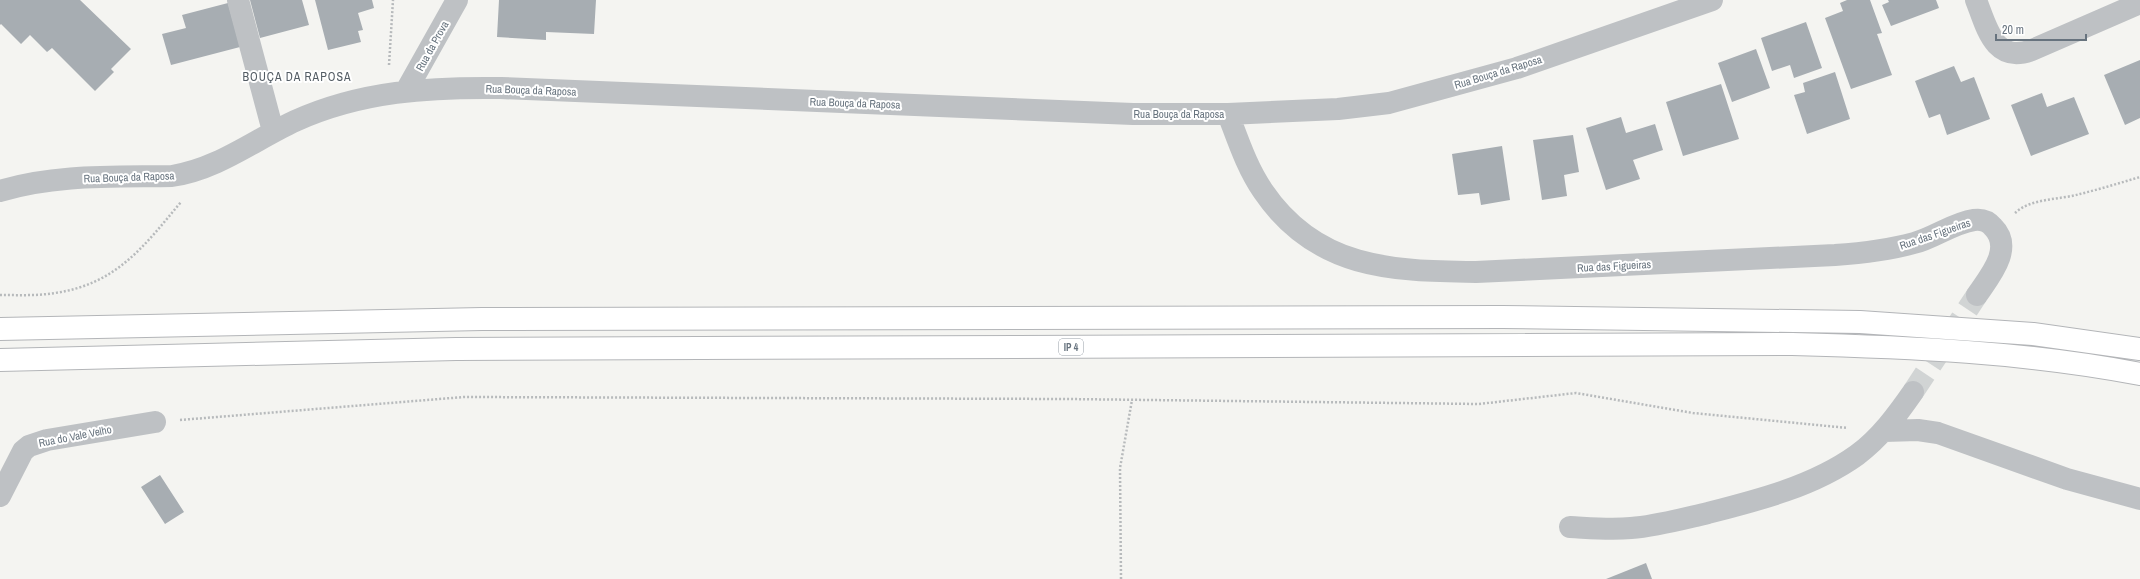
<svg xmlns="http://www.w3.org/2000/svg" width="2140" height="579" viewBox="0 0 2140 579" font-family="'Archivo Narrow',sans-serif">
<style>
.building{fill:#a7adb2}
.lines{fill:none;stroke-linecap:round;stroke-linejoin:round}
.minor-tunnel{stroke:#d1d4d4;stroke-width:22;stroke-dasharray:22 11;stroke-linecap:butt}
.highway-casing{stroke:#b3b5b8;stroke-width:24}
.path{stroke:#b7babc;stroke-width:2.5;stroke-dasharray:2 2;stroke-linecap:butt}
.minor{stroke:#bec1c4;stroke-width:22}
.highway{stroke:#fff;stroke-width:22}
.labels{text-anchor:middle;stroke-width:4;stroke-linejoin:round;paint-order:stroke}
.shield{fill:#fff;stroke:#959da5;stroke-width:1}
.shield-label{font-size:10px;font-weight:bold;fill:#67737e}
.street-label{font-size:11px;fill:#67737e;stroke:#fff}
.neighbourhood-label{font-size:12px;letter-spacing:1px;fill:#535c64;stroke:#fff}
</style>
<rect width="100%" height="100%" fill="#f4f4f1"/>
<path class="building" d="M0 0H80L131 49 111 69 114 72 95 91 52 48 47 52 30 35 21 44 1 24 0 25Z
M250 0H302L309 25 260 38Z
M315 0H372L374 8 358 13 363 30 358 31 361 42 328 50Z
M499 0H596L594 34 546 32V40L497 37Z
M1847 0H1870L1882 33 1877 34 1892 75 1851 89 1825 18 1843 11 1840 3Z
M1888 0H1936L1939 8 1891 26 1882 5 1889 2Z
M228 3 240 47 171 65 162 34 186 28 182 15Z
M1806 22 1822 68 1794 78 1790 65 1772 71 1761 38Z
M1756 49 1770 88 1732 102 1718 63Z
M2140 60V118L2125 125 2104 75Z
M1954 66 1961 82 1974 77 1990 119 1947 135 1940 114 1929 118 1915 81Z
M1835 72 1850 119 1807 134 1794 95 1805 92 1803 83Z
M1721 84 1739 139 1683 156 1666 102Z
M2042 93 2047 107 2074 97 2089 134 2031 156 2011 105Z
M1621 117 1626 133 1655 124 1663 150 1633 160 1640 179 1606 190 1586 128Z
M1573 135 1579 172 1564 175 1567 196 1542 200 1533 140Z
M1502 146 1510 200 1481 205 1479 193 1458 195 1452 154Z
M160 475 184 512 165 524 141 487Z
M1646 563 1652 579H1606Z"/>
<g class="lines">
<path class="minor-tunnel" d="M1913 392 1977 295"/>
<defs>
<path id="highway" d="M0 329 482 319 1502 317 1860 322 2033 334 2140 349
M0 360 456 349 1792 344C1909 347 2026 352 2140 374"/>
</defs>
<use href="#highway" class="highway-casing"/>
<path class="path" d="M389 65 393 0
M2015 213C2031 198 2059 200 2080 194 2100 189 2120 183 2140 177
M0 295C18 295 37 296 55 293 117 284 144 246 181 202
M180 420 464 397 1068 399 1479 404 1576 393 1693 413 1848 428
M1121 579 1120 468 1132 400"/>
<path class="minor" d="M238 0 273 131
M1976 0C1987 28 1994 64 2032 50L2140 3
M406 91 457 0
M1228 114C1238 140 1247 168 1263 191 1316 269 1391 271 1476 272L1835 255C1862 253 1888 250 1914 243 1934 238 1953 223 1974 220 1981 219 1988 221 1993 227 2014 248 1990 276 1977 295
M0 191C55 174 115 177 172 176 218 169 254 140 295 121 361 91 430 87 501 88L1133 114H1228L1338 109 1389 103 1517 68 1712 0
M1884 431 1918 430 1938 433 2067 479 2140 499
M0 496 23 451 29 446 47 440 155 422
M1570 527C1590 528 1610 530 1631 528 1657 526 1682 519 1708 513 1759 500 1814 486 1857 455 1880 438 1897 415 1913 392"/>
<use href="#highway" class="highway"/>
</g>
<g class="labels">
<rect class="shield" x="1059" y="339" width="24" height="16" rx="3"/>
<g class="shield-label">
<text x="1071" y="351">IP 4</text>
</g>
<g class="street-label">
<text transform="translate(432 46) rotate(-61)" y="4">Rua da Prova</text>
<text transform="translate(1498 72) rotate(-17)" y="4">Rua Bouça da Raposa</text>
<text transform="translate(531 90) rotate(2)" y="4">Rua Bouça da Raposa</text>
<text transform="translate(855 103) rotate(2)" y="4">Rua Bouça da Raposa</text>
<text x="1179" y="118">Rua Bouça da Raposa</text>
<text transform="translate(129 177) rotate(-2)" y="4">Rua Bouça da Raposa</text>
<text transform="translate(1935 234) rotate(-19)" y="4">Rua das Figueiras</text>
<text transform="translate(1614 266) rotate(-3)" y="4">Rua das Figueiras</text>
<text transform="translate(75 436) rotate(-11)" y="4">Rua do Vale Velho</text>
</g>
<g class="neighbourhood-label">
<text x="297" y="81">BOUÇA DA RAPOSA</text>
</g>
</g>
<path d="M1996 34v6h90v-6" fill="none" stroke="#67737e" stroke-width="2"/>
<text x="2002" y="34" font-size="12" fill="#67737e" stroke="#ffffff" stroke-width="3" paint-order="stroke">20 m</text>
</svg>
